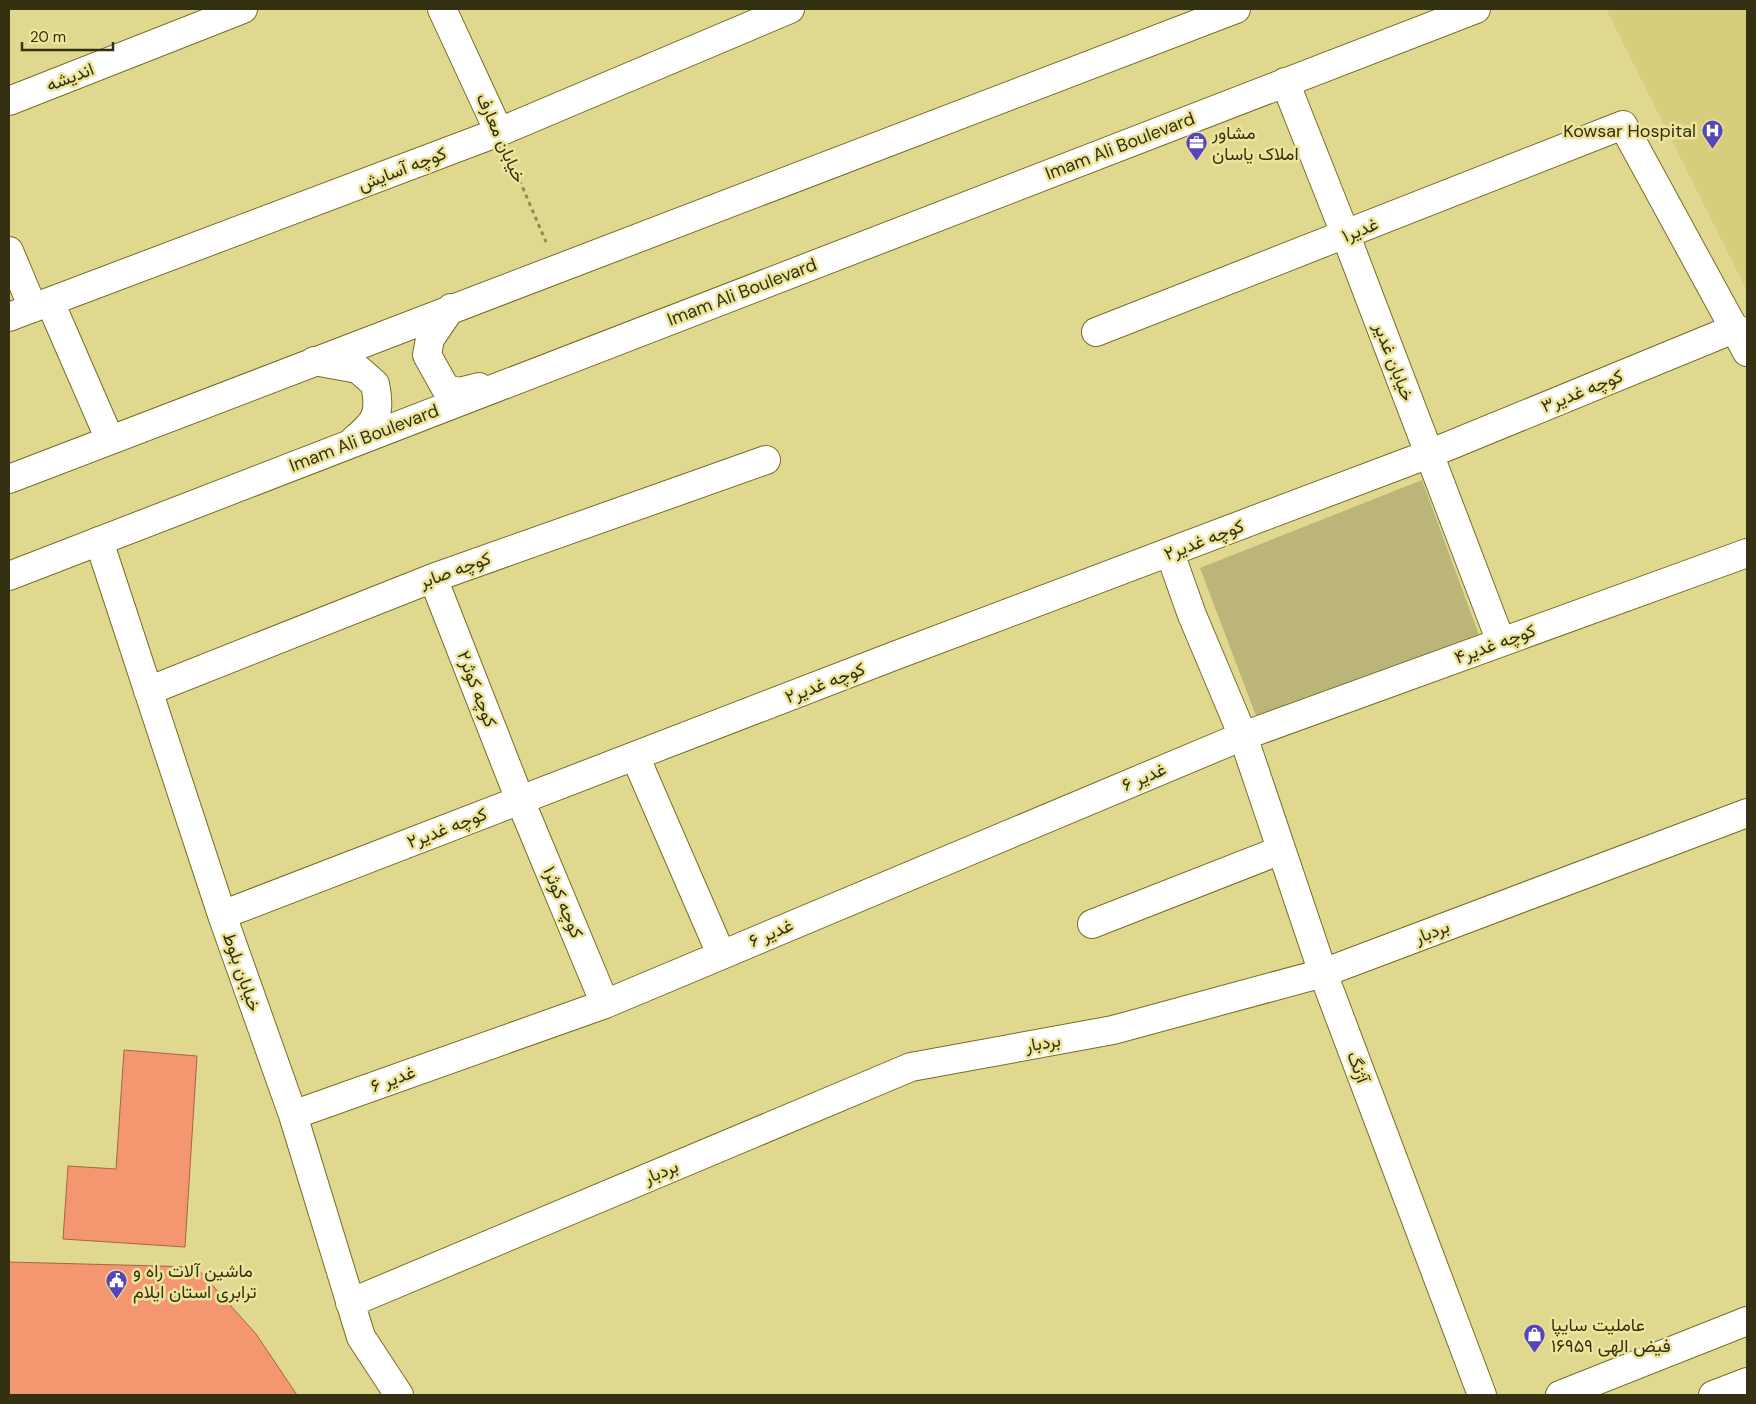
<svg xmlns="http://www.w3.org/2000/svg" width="1756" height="1404" viewBox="0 0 1756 1404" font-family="'DM Sans',Vazirmatn,sans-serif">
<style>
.built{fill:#d7ce7d}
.green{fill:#bbb579}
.building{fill:#f4966f;stroke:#a56448}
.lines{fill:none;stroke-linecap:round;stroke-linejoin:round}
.minor-casing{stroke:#776e24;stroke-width:30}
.major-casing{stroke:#776e24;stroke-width:30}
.path{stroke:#908a55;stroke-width:3;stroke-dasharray:4 4;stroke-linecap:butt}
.minor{stroke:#fff;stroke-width:28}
.major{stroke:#fff;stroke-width:28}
.labels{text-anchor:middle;stroke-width:5;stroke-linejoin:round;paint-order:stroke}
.street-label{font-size:18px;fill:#343012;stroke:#ede59b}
.poi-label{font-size:18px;fill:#343012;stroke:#ede59b;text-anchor:start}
</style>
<rect width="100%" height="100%" fill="#e0d88e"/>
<path class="built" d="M1606 9H1747V291Z"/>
<path class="green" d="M1422 480 1479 635 1258 721 1200 568Z"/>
<path class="building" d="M124 1050 197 1056 185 1247 63 1239 68 1166 116 1169Z
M9 1262 196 1267 256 1334 297 1395H9Z"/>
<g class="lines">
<defs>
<path id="minor" d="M442 9 499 132
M1285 82 1346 236 1501 642
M9 101 243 9
M9 251 33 308
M50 302 110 440
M9 317 499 132 790 9
M1096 332 1623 125 1747 352
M99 541 222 915 293 1115 361 1337 399 1395
M1170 553 1192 615 1243 736 1323 973 1482 1395
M433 578 520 800 605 1004
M148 691 433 578 766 460
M635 756 721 954
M222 915 894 656 1429 454 1736 328
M1092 924 1281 850
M293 1115 605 1004 1243 736 1747 553
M350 1303 911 1067 1113 1030 1323 973 1747 813
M1560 1395 1747 1321"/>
<path id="major" d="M451 308 430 339 427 355 446 389 459 392 479 387
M314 361 358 369 375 384C381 413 377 421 354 440
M9 479 1236 9
M9 576 1476 9
M1713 1395 1747 1382"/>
</defs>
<use href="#minor" class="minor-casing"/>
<use href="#major" class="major-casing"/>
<path class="path" d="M510 158 546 242"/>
<use href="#minor" class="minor"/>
<use href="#major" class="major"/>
</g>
<defs>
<symbol id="hospital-pin" viewBox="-11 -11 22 30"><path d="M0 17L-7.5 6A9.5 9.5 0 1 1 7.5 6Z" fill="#5445bc" stroke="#ede59b"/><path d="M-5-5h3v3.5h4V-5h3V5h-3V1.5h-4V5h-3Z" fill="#fff"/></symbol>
<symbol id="office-pin" viewBox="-11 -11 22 30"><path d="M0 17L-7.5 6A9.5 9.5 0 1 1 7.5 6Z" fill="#5445bc" stroke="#ede59b"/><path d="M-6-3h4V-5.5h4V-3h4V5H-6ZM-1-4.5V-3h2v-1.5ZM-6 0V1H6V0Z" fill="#fff"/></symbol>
<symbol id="civic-pin" viewBox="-11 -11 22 30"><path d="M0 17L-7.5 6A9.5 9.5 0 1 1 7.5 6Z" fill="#5445bc" stroke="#ede59b"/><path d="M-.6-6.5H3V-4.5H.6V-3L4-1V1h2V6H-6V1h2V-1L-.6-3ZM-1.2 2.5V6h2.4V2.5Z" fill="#fff"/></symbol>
<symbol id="shop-pin" viewBox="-11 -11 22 30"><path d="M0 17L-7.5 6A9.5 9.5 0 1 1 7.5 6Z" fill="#5445bc" stroke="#ede59b"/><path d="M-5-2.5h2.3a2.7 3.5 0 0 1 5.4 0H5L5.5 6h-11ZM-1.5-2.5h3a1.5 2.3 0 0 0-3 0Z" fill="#fff"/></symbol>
</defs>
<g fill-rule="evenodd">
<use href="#hospital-pin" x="1700" y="118" width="25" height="34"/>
<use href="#office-pin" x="1184" y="130" width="25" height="34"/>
<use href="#civic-pin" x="104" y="1268" width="25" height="34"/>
<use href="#shop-pin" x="1522" y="1322" width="25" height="34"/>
</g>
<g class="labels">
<g class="street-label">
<text transform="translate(70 77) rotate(-21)" y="6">اندیشه</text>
<text transform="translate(501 138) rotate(66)" y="6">خیابان معارف</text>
<text transform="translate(1120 146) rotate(-21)" y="6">Imam Ali Boulevard</text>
<text transform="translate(402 169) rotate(-21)" y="6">کوچه آسایش</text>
<text transform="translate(1360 230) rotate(-22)" y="6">غدیر۱</text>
<text transform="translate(742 292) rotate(-21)" y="6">Imam Ali Boulevard</text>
<text transform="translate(1394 362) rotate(69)" y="6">خیابان غدیر</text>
<text transform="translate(1582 391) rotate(-22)" y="6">کوچه غدیر۳</text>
<text transform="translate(364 438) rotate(-21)" y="6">Imam Ali Boulevard</text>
<text transform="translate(1204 540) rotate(-21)" y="6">کوچه غدیر۲</text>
<text transform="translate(455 570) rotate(-20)" y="6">کوچه صابر</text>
<text transform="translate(1495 644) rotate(-20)" y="6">کوچه غدیر۴</text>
<text transform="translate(825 683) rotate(-21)" y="6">کوچه غدیر۲</text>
<text transform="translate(477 689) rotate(69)" y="6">کوچه کوثر۲</text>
<text transform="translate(1144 777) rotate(-23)" y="6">غدیر ۶</text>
<text transform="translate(447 828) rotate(-21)" y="6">کوچه غدیر۲</text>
<text transform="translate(563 902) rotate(67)" y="6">کوچه کوثر۱</text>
<text transform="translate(1432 932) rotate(-21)" y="6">بردبار</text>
<text transform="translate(771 933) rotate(-23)" y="6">غدیر ۶</text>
<text transform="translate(242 972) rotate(71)" y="6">خیابان بلوط</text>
<text transform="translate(1043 1043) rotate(-10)" y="6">بردبار</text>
<text transform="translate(1358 1067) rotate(69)" y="6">آژنگ</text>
<text transform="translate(393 1079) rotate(-20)" y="6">غدیر ۶</text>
<text transform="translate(661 1172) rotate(-23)" y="6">بردبار</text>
</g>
<g class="poi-label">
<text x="1696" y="137" text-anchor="end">Kowsar Hospital</text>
<text x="1212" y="139">مشاور<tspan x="1212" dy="21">املاک یاسان</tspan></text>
<text x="133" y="1277">ماشین آلات راه و<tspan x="133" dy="21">ترابری استان ایلام</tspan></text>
<text x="1551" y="1331">عاملیت سایپا<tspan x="1551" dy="21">۱۶۹۵۹ فیض الهی</tspan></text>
</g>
</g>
<rect width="1756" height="1404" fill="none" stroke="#343012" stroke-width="20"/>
<path d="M22 42v8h91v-8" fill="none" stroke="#343012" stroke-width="2.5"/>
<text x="30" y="42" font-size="15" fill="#343012" stroke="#ede59b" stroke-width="4" paint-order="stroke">20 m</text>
</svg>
